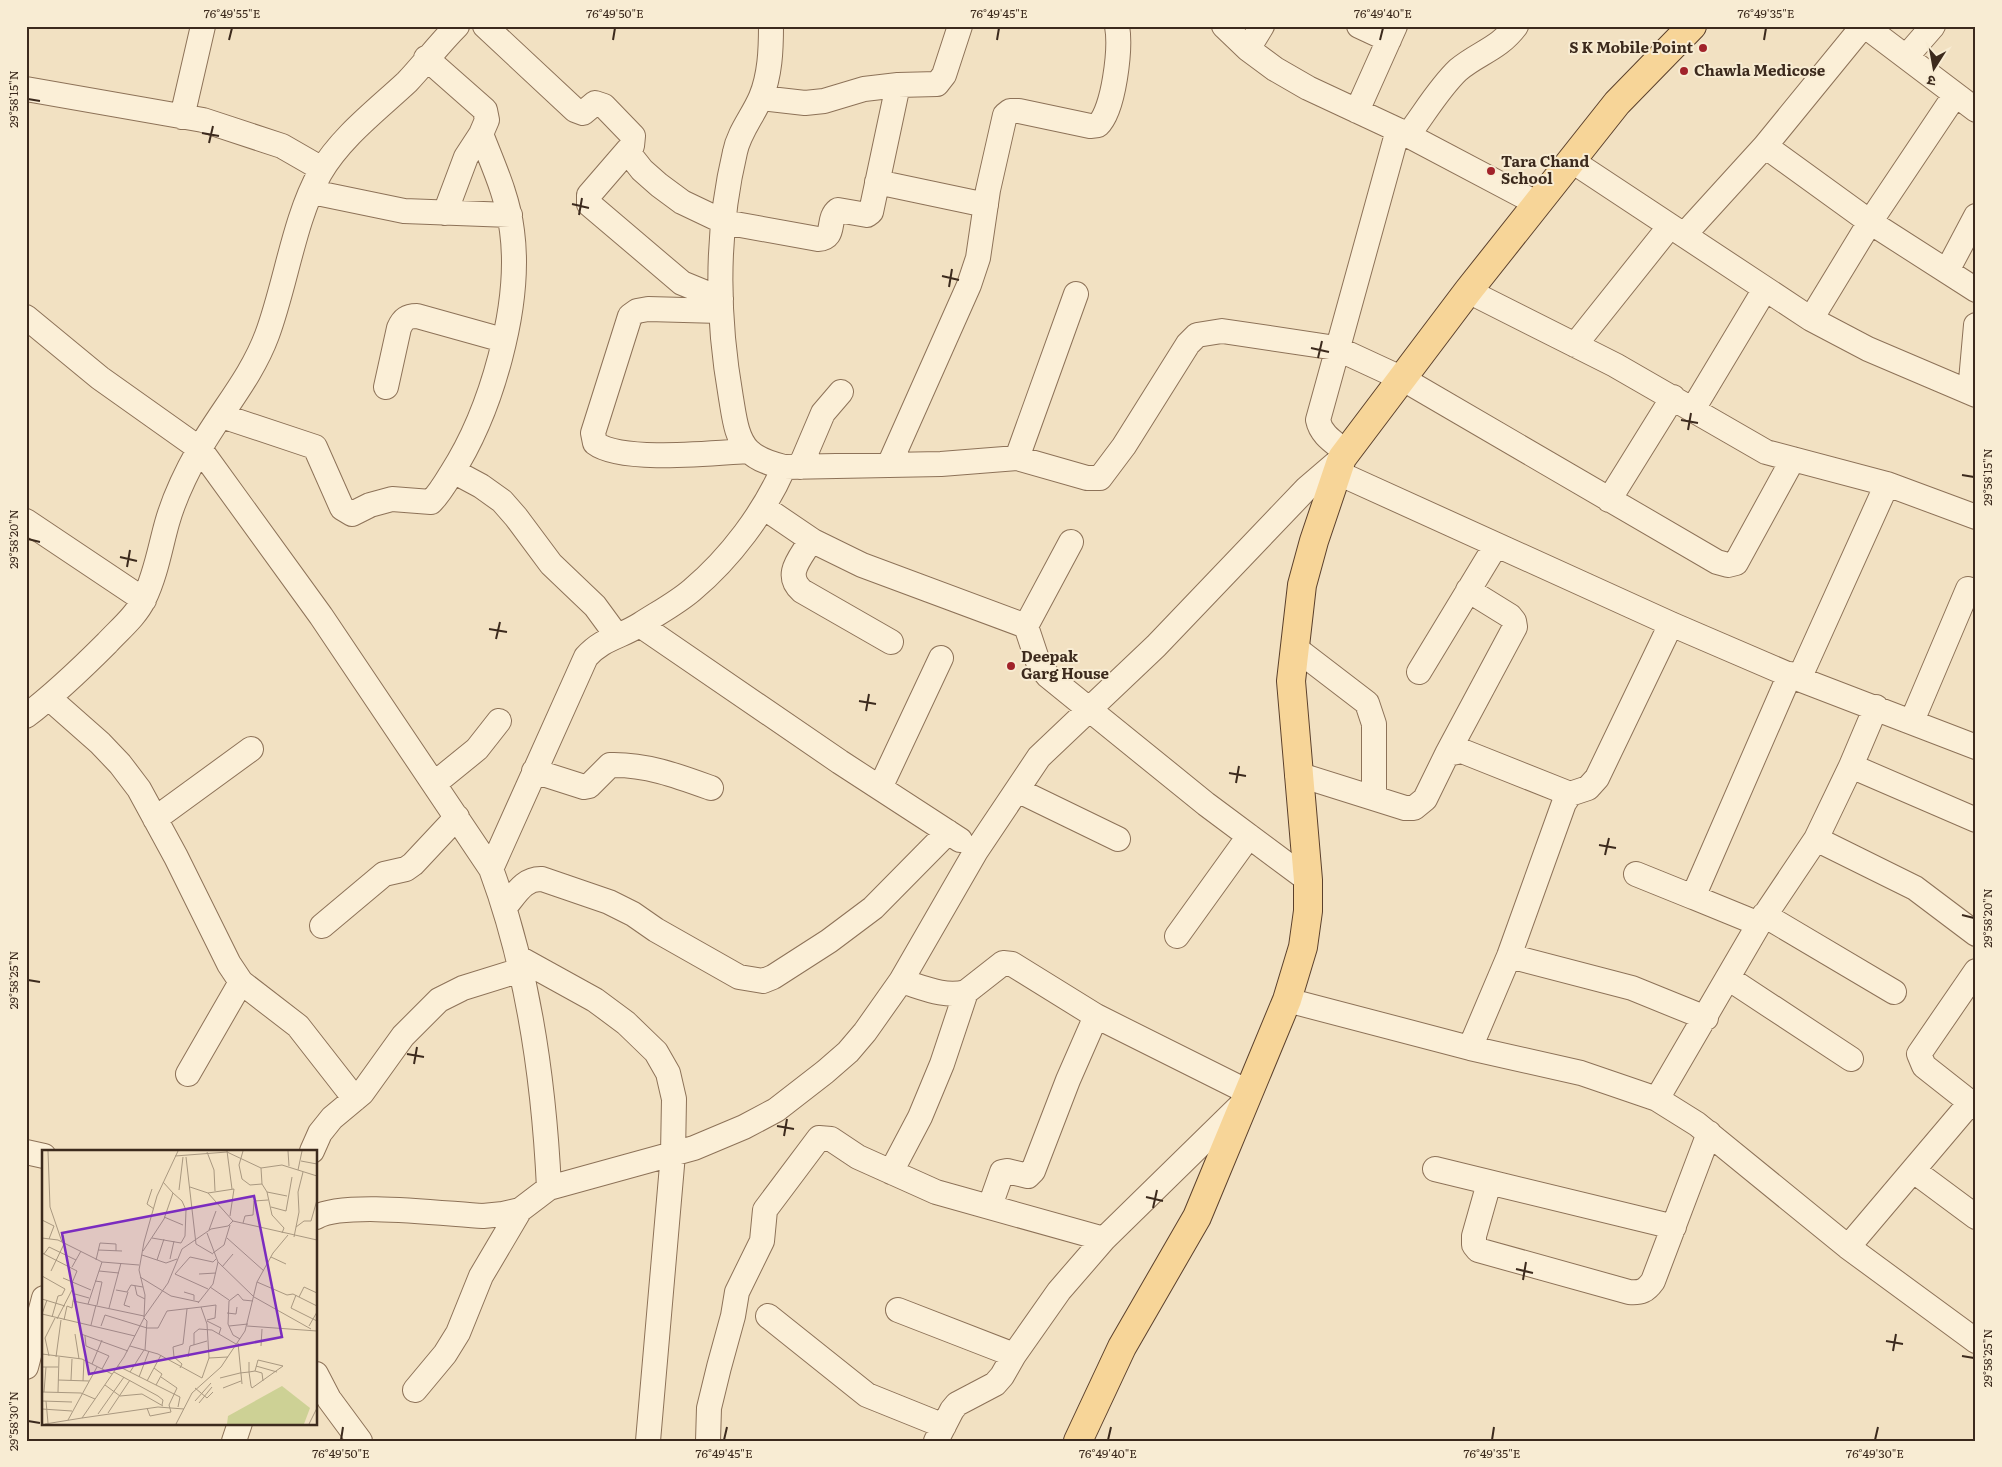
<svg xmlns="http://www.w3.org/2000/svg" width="2002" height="1467" viewBox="0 0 2002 1467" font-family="Literata,'Noto Sans Devanagari',serif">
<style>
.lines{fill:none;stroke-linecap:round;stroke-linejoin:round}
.minor-casing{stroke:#8d7258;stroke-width:26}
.major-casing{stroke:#5b402c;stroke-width:30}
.minor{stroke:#fbefd7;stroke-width:24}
.major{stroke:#f7d598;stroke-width:28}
.ticks{fill:none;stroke:#3c2a1d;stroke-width:2}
.poi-dot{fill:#a1232a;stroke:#f8ecd3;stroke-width:2}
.labels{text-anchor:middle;stroke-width:4;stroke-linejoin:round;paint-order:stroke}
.poi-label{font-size:15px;font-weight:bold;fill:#3c2a1d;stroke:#f8ecd3;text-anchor:start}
.inset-road{fill:none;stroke:#a99880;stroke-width:1}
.view{fill:#7b2cbf;fill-opacity:0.15;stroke:#7b2cbf;stroke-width:2.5}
.inset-edge{fill:none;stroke:#3c2a1d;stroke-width:2.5}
.neatline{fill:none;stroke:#3c2a1d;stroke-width:2}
.ticks-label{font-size:12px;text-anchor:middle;fill:#3c2a1d}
</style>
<rect width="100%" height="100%" fill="#f2e1c2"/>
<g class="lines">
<defs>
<path id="minor" d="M485 26 575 110 583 113 595 103 604 106 633 136 632 146 627 151 642 170 659 185 682 202 724 222 818 239C837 238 826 219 838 210L867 215 871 212 898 85
M771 26C771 50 770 75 761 97 753 116 739 132 735 152 716 232 717 318 731 398 734 415 736 439 749 451 758 460 772 464 784 467L941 464 1017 458 1087 478H1100L1124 446 1188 344 1197 335 1222 331 1336 348 1403 379 1717 562 1728 565 1736 563 1793 459
M1224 26 1248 49 1275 69 1308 88 1398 130 1538 204
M1359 26 1389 40
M1863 26 1765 146 1870 222 1976 290
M1865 26 1976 110
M1248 49 1262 26
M1906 57 1933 26
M26 89 203 120 282 146 322 169
M761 98 805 103 824 101 864 89 898 85 937 84 944 75 960 26
M1357 111 1395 26
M182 117 203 26
M1408 135C1424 114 1439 88 1458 70 1478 53 1499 49 1516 26
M627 151 589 195V204L682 283 721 299
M1572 161 1811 319 1868 349 1976 395
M877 182 986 205
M312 192 404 211 510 215
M445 213 466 157 481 134
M1684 235 1765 146
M1947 271 1976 216
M1468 291 1615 365 1766 452 1887 484 1976 517
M720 311 648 309 637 311 630 316 593 433 595 443C621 463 714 453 748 451
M26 317 100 378 200 449 321 616 491 869C528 969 544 1082 549 1188
M1811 319 1870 222 1955 95
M1575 345 1670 226
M386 387 399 328C403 319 407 316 417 316L503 340
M1970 392 1976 325
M1693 409 1765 289
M222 416 315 447 342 508 352 514 370 505 392 499 431 502C439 494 445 484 451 474 491 412 522 306 512 231 508 197 493 165 481 134L487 120 485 110 426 58
M1346 452C1334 442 1321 435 1318 420L1398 130
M1017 458 1076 294
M889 465 969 285 978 258 988 190 1005 115 1010 111H1019L1090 126 1098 125C1114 110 1121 48 1117 26
M800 467 823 413 841 392
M453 471 481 486 502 501 516 517 551 564 595 606 617 636
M1336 472 1671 624 1799 679 1976 747
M1609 500 1673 397
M763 507 813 541 862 565 1026 626 1039 665 1048 676 1206 804 1308 880
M26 521 144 600
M811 540C801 558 783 574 802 591L891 642
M640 625 840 762 960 840
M1026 626 1071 542
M1294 647 1367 703 1374 724V798
M1419 672 1496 545
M1799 679 1887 484
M49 698 100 743 120 764 139 789 176 857 229 964 241 982 298 1026 355 1099
M26 716C55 694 81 669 107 643 120 629 136 616 144 599 156 574 160 548 167 523 174 498 186 473 199 450 221 411 251 378 267 335 286 284 294 219 320 173 341 137 377 110 407 82 424 64 439 44 457 26
M1912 721 1968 589
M1447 754 1515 627 1514 621 1510 616 1468 590
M1851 766 1976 820
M534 771 584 787 589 786 610 765C646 764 678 776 711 788
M1297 774 1405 808H1414L1425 799 1447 754 1462 751 1570 794
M434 784 477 749 499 721
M880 788 941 658
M1017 790 1118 839
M155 819 251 749
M1816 839 1915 888 1976 934
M491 869 586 657C603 638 621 637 641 624 658 613 677 603 692 590 730 558 764 513 784 467
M1636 874 1693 897
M505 907C516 894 524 878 542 879L609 902 633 914 656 930 739 977 763 981 773 977 829 941 873 908 948 832
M1764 915 1894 992
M1759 924 1693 897 1790 674
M322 926 384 874 406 869 413 864 457 817
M1177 936 1249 836
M1509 956 1632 988 1706 1018
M519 958 595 1000 626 1023 656 1052 668 1073 674 1099 673 1154 648 1441
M1976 971 1919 1054 1924 1066 1976 1107
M1728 978 1851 1059
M901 981C922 987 944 998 966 992L1003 963 1012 964 1096 1016 1248 1092
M1287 1000 1470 1048 1581 1073 1657 1099 1697 1124 1848 1247 1976 1341
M1470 1048 1509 956 1564 803 1570 794 1588 788 1597 778 1671 624
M188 1074 241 982
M1657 1099 1759 924 1816 839 1851 766 1876 707
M312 1151 320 1133 332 1118 362 1093 403 1036 439 1000 463 988 521 970
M26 1152 44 1156
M1435 1169 1674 1227
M1914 1171 1976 1217
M891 1172 920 1117 942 1064 966 992
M1489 1183 1474 1236V1245L1478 1250 1629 1292C1641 1293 1646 1291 1653 1281L1709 1133
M990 1206 1002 1172 1007 1171 1028 1176 1033 1171 1068 1080 1096 1016
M316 1217C345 1201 445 1214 483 1216L503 1214 520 1210 549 1188 694 1148 744 1127 776 1110 825 1072 848 1052 865 1032 901 981 976 851 1039 757 1156 646 1307 488 1342 458
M1848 1247 1970 1103
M898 1310 1014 1355
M768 1316 867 1395 944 1426
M26 1367 44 1298
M316 1374 329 1399 360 1441
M415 1390 445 1354 458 1333 481 1276 520 1210
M234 1441 240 1423
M708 1441 709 1408 719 1367 733 1316 737 1292 762 1241 765 1210 819 1138 831 1139 858 1157 936 1192 1104 1239
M936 1441 952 1410 957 1404 995 1384 1002 1376 1014 1355 1059 1291 1104 1239 1243 1103"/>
<path id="major" d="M1078 1441 1122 1347 1197 1217 1287 1000 1303 947 1308 911V880L1291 681 1302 585 1314 541 1342 458 1468 291 1617 103 1692 26"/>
</defs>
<use href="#minor" class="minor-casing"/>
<use href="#major" class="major-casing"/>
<use href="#minor" class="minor"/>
<use href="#major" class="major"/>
</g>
<path class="ticks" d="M229 40 232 28M613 40 615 28M997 40 999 28M1380 40 1383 28M1764 40 1766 28M28 99 40 101M202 133 219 136M209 143 213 126M572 204 589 208M579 215 582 198M942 276 959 280M949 287 952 269M1311 348 1329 352M1318 358 1322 341M1681 420 1698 423M1688 430 1691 413M1962 475 1974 477M28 539 40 542M120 557 137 561M127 567 130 550M489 629 507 632M496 639 500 622M859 701 876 704M866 711 869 694M1229 773 1246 776M1236 783 1239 766M1599 845 1616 848M1605 855 1609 838M1962 915 1974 918M28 980 40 982M407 1054 424 1057M414 1064 417 1047M777 1126 794 1129M784 1136 787 1119M1146 1197 1163 1201M1153 1208 1157 1190M1516 1269 1533 1273M1523 1280 1526 1262M1886 1341 1903 1344M1893 1351 1896 1334M1962 1356 1974 1358M28 1421 40 1423M341 1440 343 1427M724 1440 727 1427M1108 1440 1111 1427M1492 1440 1494 1427M1875 1440 1878 1427"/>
<g class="poi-dot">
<circle cx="1703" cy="48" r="5"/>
<circle cx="1684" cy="71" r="5"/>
<circle cx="1491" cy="171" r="5"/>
<circle cx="1011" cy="666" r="5"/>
</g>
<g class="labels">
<g class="poi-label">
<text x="1693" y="53" text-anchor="end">S K Mobile Point</text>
<text x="1694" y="76">Chawla Medicose</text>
<text x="1501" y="167">Tara Chand<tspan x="1501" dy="17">School</tspan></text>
<text x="1021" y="662">Deepak<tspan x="1021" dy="17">Garg House</tspan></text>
</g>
</g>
<g transform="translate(42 1150)">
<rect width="275" height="275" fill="#f2e1c2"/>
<path d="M240 236 268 258 262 274H185L186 266Z" fill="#cdd195"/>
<path class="inset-road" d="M6 1 8 57 20 92M185 1 190 39M201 1 197 15 200 29 208 35 220 34M246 1 247 16M165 2 172 20 173 41M133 6 185 2 219 18 240 15 275 26M144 7 154 94 171 104M259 11 275 14M219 18 220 34 225 42 230 65 242 78 240 83M256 20 260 1M148 37 166 43 191 71M110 39 105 54 112 59M137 40 141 7M225 42 245 46M166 43 192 39 188 66M229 57 244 61 250 27M122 67 141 75M0 70 12 76 7 89M201 73 203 66 211 65 212 51 226 50M254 77 262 71H269L275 50M167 80 174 61M165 83 176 112 212 147 269 179M252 87 257 62 256 42 261 22M0 88 16 90 60 112 97 115M110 88 139 93 143 86 144 60 140 51 131 43M185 88 222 121M56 100 80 101M101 101 122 69 131 43 121 32M0 103 35 121 30 133M171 103 182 95 188 75M2 104 7 97 34 110M100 105 124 113 135 109M229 107 244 114M128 109 132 91M54 110 58 93 74 94V101M115 110 122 89M30 117 39 101M180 117 191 104M9 121 22 94M57 121 77 123M133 124 148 107 171 112 174 109M133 124 166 139M157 124 174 123M0 126 23 139 20 145 16 146 10 167M98 127 129 146 157 152M21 128 49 140M53 131 60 132 55 155M215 132 245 145 251 144 275 156M93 136 95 145 103 149M168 137 187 150M74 140 85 142 89 135 101 137M86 142 82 155 88 157M142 142 152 145V150M254 145 249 158 275 171M257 147 262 137 275 143M0 149 23 156M5 150 0 164 93 186M31 151 33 144 47 148M156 153 171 134 176 112M46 154 60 112M159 157 174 155 173 168 165 170M67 158 79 113M185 163 194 164 195 157M102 167 126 133 140 99 169 79 186 76 191 71 275 90M102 168 105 171 103 200M15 169 30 140M22 170 25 156 30 158 31 151 102 166M165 171 179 178 177 184M37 173 39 184 86 201M49 175 54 155M59 176 63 165 105 178H116L125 161 159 157 165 174 167 208 160 228M187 176 206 174M205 176 275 181M267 176 275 162M33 184 37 209M43 186 44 196 67 206 60 219M198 189 191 185 186 174 187 151 196 144 201 150 211 151M196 193 200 234M152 195V183L157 179 170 180 194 194M88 196 116 204 160 228M219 196 220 179M0 204 40 209 70 224M7 206 3 188 13 168M14 207 19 170M146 207 148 196 165 191M167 208 186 207M50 214 60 190M76 216 138 247 136 257M214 216 235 222M0 217H16M112 218 120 224 114 235M138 218 140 214 132 207 131 197 141 194 145 159M213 221 220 223 221 231M72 222 116 246 121 250 120 255M88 222 102 200M97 227 107 201M178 228 198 223 207 222 213 221 216 210 241 216 210 238 209 236 207 222V212M16 230 47 231M29 230 30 209M41 231 42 210M105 231 119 205M63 235 78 246 100 244 121 256M153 238 165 248 171 242M181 238 199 231M0 242 39 243 53 249M2 242 4 217M16 242 17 207M0 251 30 252M4 251 6 273M153 251 169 233M157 253 170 237M105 258 108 266 129 262 127 255 135 238 119 227M0 259 30 261M66 263 88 230M56 264 82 227M40 268 116 257 142 259M26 270 55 217M3 274 40 268 82 207 102 168 103 145 97 120 102 92 115 46 136 1M134 274 150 243 179 217 203 181 215 132 231 103 246 85M267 274 275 258"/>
<path class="view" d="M212 46 240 187 47 224 20 83Z"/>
<rect width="275" height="275" class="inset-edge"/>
</g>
<rect width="2002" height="1467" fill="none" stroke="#f8ecd3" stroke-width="55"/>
<g transform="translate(1934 68) rotate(191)" stroke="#f8ecd3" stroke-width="4" paint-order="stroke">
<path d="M0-4L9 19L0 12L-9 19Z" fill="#3c2a1d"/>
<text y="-8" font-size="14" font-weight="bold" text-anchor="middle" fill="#3c2a1d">उ</text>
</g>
<rect x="28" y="28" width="1946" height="1412" class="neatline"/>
<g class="ticks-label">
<text x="232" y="18">76°49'55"E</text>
<text x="615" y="18">76°49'50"E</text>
<text x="999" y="18">76°49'45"E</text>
<text x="1383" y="18">76°49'40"E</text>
<text x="1766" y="18">76°49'35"E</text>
<text transform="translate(14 99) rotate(-90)" y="4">29°58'15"N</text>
<text transform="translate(1988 477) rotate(-90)" y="4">29°58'15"N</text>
<text transform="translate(14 539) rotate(-90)" y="4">29°58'20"N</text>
<text transform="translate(1988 918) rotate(-90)" y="4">29°58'20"N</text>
<text transform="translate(14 980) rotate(-90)" y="4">29°58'25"N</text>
<text transform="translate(1988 1358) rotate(-90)" y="4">29°58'25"N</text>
<text transform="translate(14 1421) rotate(-90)" y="4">29°58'30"N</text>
<text x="341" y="1458">76°49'50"E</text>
<text x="724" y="1458">76°49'45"E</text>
<text x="1108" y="1458">76°49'40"E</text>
<text x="1492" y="1458">76°49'35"E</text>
<text x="1875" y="1458">76°49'30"E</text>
</g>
</svg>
